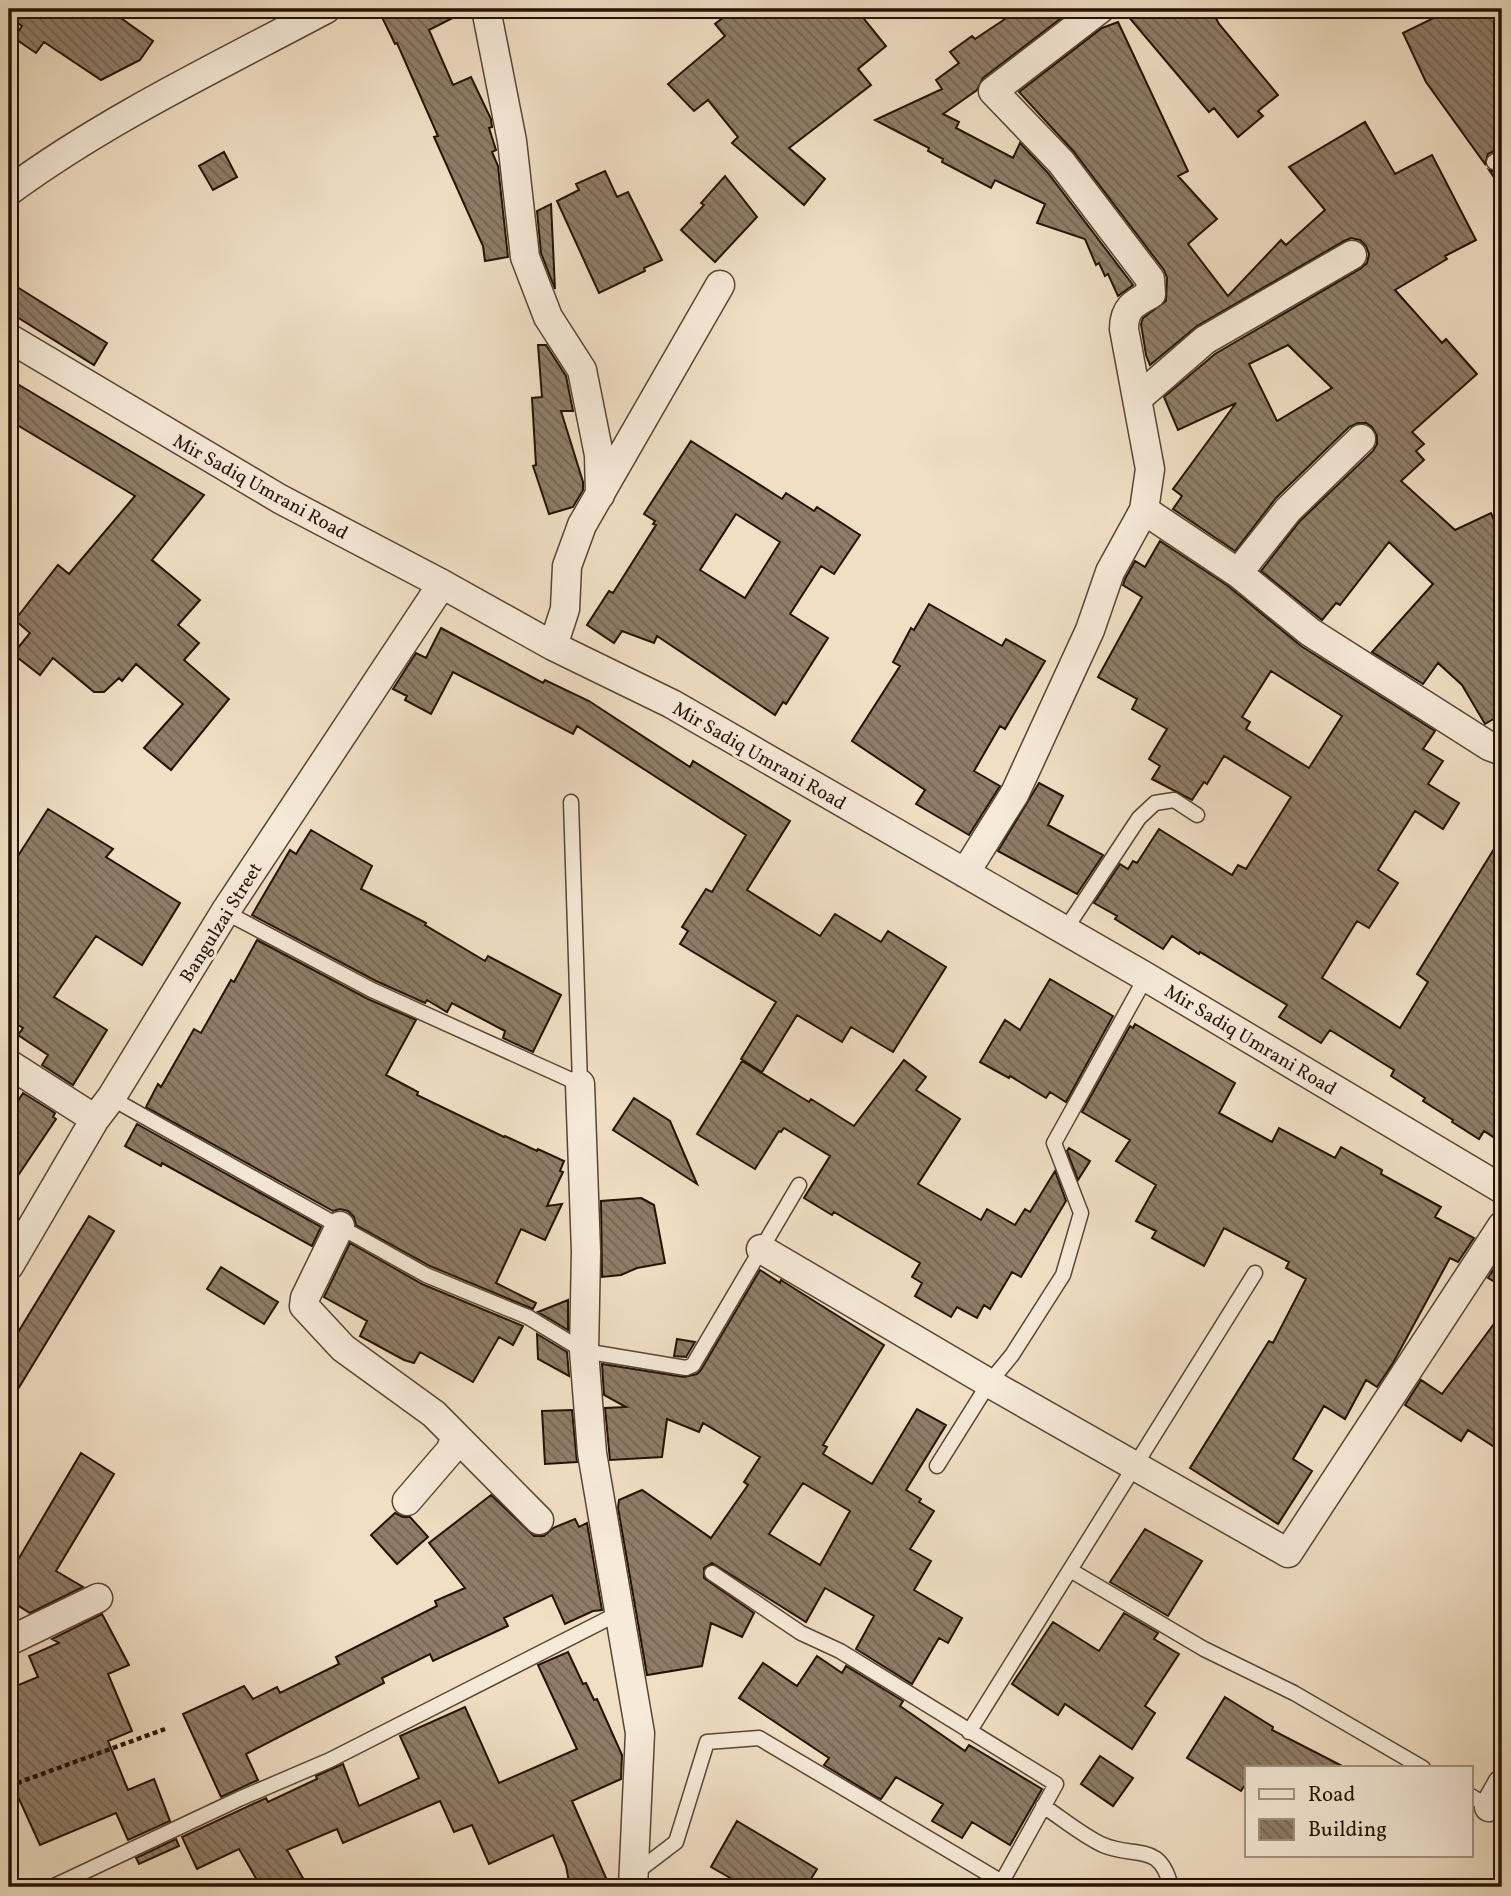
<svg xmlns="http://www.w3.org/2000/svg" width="1511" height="1896" viewBox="0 0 1511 1896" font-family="Vollkorn,serif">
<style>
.building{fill:url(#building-back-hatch);stroke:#241204;stroke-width:2;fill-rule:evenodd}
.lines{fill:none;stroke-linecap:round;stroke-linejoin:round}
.lane-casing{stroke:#574534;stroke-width:17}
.street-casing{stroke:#574534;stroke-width:31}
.path{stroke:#241204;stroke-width:4.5;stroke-dasharray:5 3.5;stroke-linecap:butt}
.lane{stroke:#f6ead9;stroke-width:14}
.street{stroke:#f6ead9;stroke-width:28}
.labels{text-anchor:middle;stroke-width:6;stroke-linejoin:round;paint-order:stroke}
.street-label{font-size:19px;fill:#241204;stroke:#f6ead9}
</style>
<defs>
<pattern id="building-back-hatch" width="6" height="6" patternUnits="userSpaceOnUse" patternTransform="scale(1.75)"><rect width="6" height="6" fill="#8f7d68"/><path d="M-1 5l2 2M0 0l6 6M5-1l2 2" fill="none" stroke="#756553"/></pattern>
</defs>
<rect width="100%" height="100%" fill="#f1dfc4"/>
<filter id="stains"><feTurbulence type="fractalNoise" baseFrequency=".00286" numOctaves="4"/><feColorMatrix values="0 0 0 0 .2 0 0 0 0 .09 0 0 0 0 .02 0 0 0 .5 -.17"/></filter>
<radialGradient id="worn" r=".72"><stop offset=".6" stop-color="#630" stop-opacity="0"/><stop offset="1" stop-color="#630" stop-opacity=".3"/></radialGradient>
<path class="building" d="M9 9H108L153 41 140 60 101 80 44 42 36 53 14 38 22 26 9 17Z
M378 9H470L429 30 453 85 471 77 491 119 492 127 489 128 496 150 492 152 498 166 508 257 485 261 483 246 434 137 438 136 397 43 395 44Z
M734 9H856L886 46 858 69 871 85 789 148 825 179 804 205 732 143 738 137 708 100 694 111 668 84 725 36 715 24Z
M1020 9H1053L1060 19 983 78 977 90 943 114 959 122 956 128 1013 158 1020 143 1048 173 1133 285 1118 296 1108 274 1105 276 1099 263 1096 265 1085 239 1037 223 1045 204 995 180 991 188 942 162 943 159 928 151 929 148 875 120 942 89 936 80 959 63 950 52 972 36 975 39Z
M1122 9H1211L1219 24 1278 95 1258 111 1263 116 1238 137 1214 108 1209 112Z
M1452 9H1502V147L1488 154 1485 164 1426 82 1403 33Z
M1118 22 1188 171 1178 176 1217 219 1188 244 1228 296 1281 240 1286 245 1325 210 1289 167 1365 122 1395 174 1432 155 1476 240 1445 256 1447 259 1395 290 1442 343 1446 339 1477 374 1412 432 1424 444 1416 451 1424 460 1401 481 1455 530 1491 513 1502 538V714L1485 724 1462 685 1438 663 1423 684 1372 652 1433 584 1389 542 1340 605 1336 603 1322 620 1261 571 1300 521 1373 451 1377 444V436L1372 427 1366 423H1358L1349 427 1276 498 1235 551 1173 509 1182 496 1173 489 1236 403 1178 430 1164 397 1215 354 1360 269 1367 263 1369 254 1366 246 1360 240 1351 238 1344 241 1197 326 1150 365 1146 355 1141 324 1143 318 1166 301 1167 278 1164 270 1074 152 1019 92 1102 28ZM1288 345 1332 388 1277 421 1249 364Z
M224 152 237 177 213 190 199 166Z
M1502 168V189L1489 170 1495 172Z
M605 171 617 197 628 192 662 260 644 268 645 271 599 293 557 201 579 190 576 184Z
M725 176 757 217 715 262 681 230 704 205 701 203Z
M551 204 555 289 541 253 537 211Z
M9 282 107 343 94 365 9 312Z
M538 345H546L566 376 573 411H561L583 482V490L573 507 549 514 533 466 536 465 532 398 542 397Z
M9 379 204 495 152 560 200 600 178 625 199 643 184 660 229 699 171 770 144 748 183 704 136 664 122 681 119 678 104 692H94L53 658 40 675 13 654 30 633 15 620 58 565 69 574 135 496 9 420Z
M691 441 782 499 786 493 814 511 817 507 860 535 834 574 821 566 790 614 828 638 786 704 783 702 775 715 657 636 654 643 622 631 614 643 587 625 609 591 613 593 656 525 653 524 655 521 644 514ZM736 514 780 542 745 598 700 570Z
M1160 541 1228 586 1301 646 1435 731 1423 749 1443 761 1428 784 1459 803 1443 829 1415 811 1378 870 1398 883 1369 928 1357 921 1322 978 1400 1028 1428 982 1417 974 1502 836V1143L1484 1131 1479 1139 1452 1122 1453 1120 1423 1101 1425 1098 1391 1076 1394 1070 1330 1030 1321 1043 1279 1017 1287 1005 1200 952 1199 954 1172 936 1163 949 1115 919 1117 916 1094 903 1120 864 1128 869 1133 861 1137 863 1159 829 1232 875 1238 865 1246 869 1291 797 1224 756 1207 784 1204 782 1192 800 1152 779 1160 766 1149 759 1167 729 1132 709 1137 699 1098 677 1142 597 1123 585 1125 579 1135 561 1145 567ZM1271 671 1342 716 1309 768 1246 729 1250 722 1242 717Z
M929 604 1002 646 1006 639 1045 661 1005 729 1000 726 974 771 1000 786 969 835 916 804 925 790 852 741 900 666 893 662 911 628 914 630Z
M441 628 543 683 545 680 589 701 690 767 693 761 790 821 747 890 820 936 835 914 881 942 888 931 946 967 893 1052 851 1027 842 1042 797 1015 762 1072 741 1059 776 1002 680 944 688 931 682 927 706 889 712 892 746 835 577 726 573 734 453 672 431 714 405 700 407 696 393 689 416 653 426 658Z
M1039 783 1063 796 1048 825 1103 855 1077 894 998 851Z
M48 809 113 849 106 857 180 903 142 965 96 936 54 997 107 1030 73 1085 42 1065 48 1055 18 1035 23 1028 9 1019V870Z
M311 830 372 866 361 889 426 923 425 925 485 961 488 956 561 995 533 1052 503 1038 505 1031 452 1003 447 1012 427 1000 425 1003 376 981 252 915 290 850 296 854Z
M257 940 368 999 416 1020 386 1075 418 1092 417 1095 504 1137 505 1136 537 1151 538 1149 564 1161 560 1171 563 1172 547 1206 562 1204 545 1240 521 1229 496 1283 536 1303 533 1309 430 1266 356 1225 354 1217 348 1211 340 1209 333 1211 146 1107 158 1084 161 1087 194 1029 201 1033 231 980 234 982Z
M1050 979 1113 1016 1066 1102 1050 1092 1046 1098 1010 1076 1009 1078 980 1062 1005 1020 1020 1030Z
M1135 1024 1235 1083 1219 1113 1272 1142 1279 1128 1335 1158 1341 1147 1382 1170 1381 1174 1441 1207 1435 1217 1474 1238 1458 1262 1450 1258 1393 1363 1377 1387 1366 1380 1345 1419 1324 1406 1293 1459 1312 1471 1278 1524 1190 1468 1269 1341 1273 1343 1306 1279 1286 1268 1289 1262 1224 1228 1204 1266 1152 1238 1156 1231 1136 1221 1156 1185 1116 1161 1130 1140 1082 1112 1130 1026 1133 1028Z
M904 1060 926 1077 916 1090 960 1119 918 1184 981 1220 987 1209 1015 1225 1025 1209 1030 1212 1055 1171 1066 1201 1021 1277 1012 1272 990 1309 984 1305 977 1318 957 1307 951 1317 915 1296 922 1283 912 1277 920 1263 834 1212 832 1215 804 1198 830 1156 784 1128 781 1132 779 1131 755 1169 697 1134 742 1061 809 1102 811 1099 854 1126Z
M23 1093 55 1113 53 1117 56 1119 9 1189V1115Z
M634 1098 670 1121 697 1184 613 1130Z
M137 1124 321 1227 312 1246 162 1163 161 1166 125 1146Z
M1069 1148 1090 1161 1078 1180 1067 1151Z
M641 1198 654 1205 665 1263 637 1268 621 1275 602 1277 601 1201Z
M89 1216 114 1231 9 1404V1347Z
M350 1243 422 1284 523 1326 513 1345 499 1337 473 1382 420 1352 414 1363 404 1360 360 1336 367 1321 324 1297Z
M1502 1256V1286L1488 1278Z
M221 1267 278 1302 264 1324 207 1289Z
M760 1270 780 1283 781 1280 784 1282 884 1345 823 1445 827 1447 823 1454 872 1484 917 1409 946 1425 906 1490 921 1499 919 1502 934 1511 910 1549 931 1561 914 1590 962 1618 948 1643 939 1638 912 1684 856 1649 874 1616 825 1588 806 1622 712 1563 704 1568V1578L754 1613 742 1637 711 1623 702 1666 647 1675 618 1508 619 1500 642 1490 711 1538 748 1485 744 1482 760 1457 703 1423 699 1432 667 1419 662 1457 610 1460 605 1408 626 1407 604 1395 602 1364 684 1377 697 1374 701 1370ZM803 1483 850 1511 820 1565 769 1534Z
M568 1300V1330L538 1312Z
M1502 1313V1452L1468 1430 1461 1441 1405 1405 1421 1380 1442 1394Z
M537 1334 567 1352 569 1376 538 1359Z
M677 1339 695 1342 686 1357 674 1356Z
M572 1410 577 1462 545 1464 542 1411Z
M81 1453 114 1474 56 1571 83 1587 30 1613 9 1600V1575Z
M491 1495 534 1536H544L553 1528 575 1519 579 1527 587 1523 602 1610 593 1611 565 1624 552 1595 504 1618 508 1626 433 1661 430 1654 382 1678 384 1683 246 1754 258 1780 221 1797 183 1714 244 1686 253 1699 277 1687 280 1693 339 1664 336 1657 437 1606 435 1601 465 1588 429 1543Z
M395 1513 403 1517H410L428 1537 397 1564 371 1535Z
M1145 1529 1202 1561 1168 1616 1110 1582Z
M1124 1613 1158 1633 1154 1639 1179 1654 1145 1706 1155 1713 1132 1749 1065 1704 1058 1715 1012 1684 1053 1622 1099 1651Z
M102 1614 129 1665 108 1674 132 1731 108 1741 128 1790 154 1779 170 1821 128 1840 116 1813 40 1845 9 1777V1689L38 1677 29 1656 59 1643 52 1639Z
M568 1652 583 1684 586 1683 594 1700 597 1699 622 1755 621 1779 572 1801 610 1887H570L566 1866 553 1835 489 1864 472 1825 454 1832 440 1801 343 1843 337 1829 287 1850 308 1887H261L239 1849 197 1869 182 1837 266 1798 268 1802 317 1779 316 1776 343 1764 359 1806 419 1778 400 1736 465 1707 499 1783 577 1749 538 1665Z
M817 1656 842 1673 846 1666 903 1701 900 1706 965 1751 969 1745 1042 1789 1010 1845 972 1822 962 1838 932 1821 943 1804 896 1777 881 1799 878 1798 824 1765 829 1758 739 1698 763 1663 797 1686Z
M1225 1697 1273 1727 1272 1730 1346 1768H1247V1782L1241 1791 1187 1758Z
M1100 1756 1133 1778 1113 1806 1081 1784Z
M737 1821 817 1869 806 1887H746L711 1867Z
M176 1839 179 1846 139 1864 136 1858Z"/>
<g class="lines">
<defs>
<path id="lane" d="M1494 162 1502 157
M225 912 372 990 580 1084 571 802
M1065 930 1139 818 1155 803 1174 800 1197 815
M111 1098 426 1275 528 1317 584 1351 686 1368 693 1365 799 1185
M937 1466 989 1383 1012 1355 1063 1275 1081 1213 1054 1143 1146 977
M1070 1570 1204 1649 1294 1693 1423 1768
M712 1573 801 1633 840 1651 1056 1784 999 1887
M969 1732 1255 1273
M1471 1796 1502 1814
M1043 1806C1063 1819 1083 1836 1103 1845 1136 1859 1160 1841 1171 1887
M634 1874 676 1842 707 1742 759 1738 1002 1882
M52 1887 239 1799 330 1760 619 1613"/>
<path id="street" d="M486 9 512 141 525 257 548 317 582 370 599 455 600 495
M9 191C107 119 219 66 326 9
M9 338 280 499 442 584 553 646 672 704 1146 977 1502 1189
M1137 399 1205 340 1352 255
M1144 510 1238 573 1310 632 1489 746 1502 751
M1238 573 1288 510 1361 439
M553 646 565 609 567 566 582 525 720 285
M965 873 1015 793 1090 630 1110 572 1144 510 1150 469 1124 329C1124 308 1134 303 1151 294L1150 279 1061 162 993 91 1100 9
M9 1064 95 1119
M580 1084 586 1252 584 1351 592 1453 640 1733 633 1887
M340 1226 305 1298 304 1306 343 1348 434 1414 539 1520
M761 1249 989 1383 1288 1553 1502 1226
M9 1266 95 1119 111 1098 225 912 442 584
M407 1501 450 1451 456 1437
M9 1641 98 1598
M1489 1807 1502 1784"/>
</defs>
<use href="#lane" class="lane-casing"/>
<use href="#street" class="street-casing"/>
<path class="path" d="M9 1786 165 1729"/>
<use href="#lane" class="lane"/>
<use href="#street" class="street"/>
</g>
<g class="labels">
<g class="street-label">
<text transform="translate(261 486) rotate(29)" y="7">Mir Sadiq Umrani Road</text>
<text transform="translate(760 755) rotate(30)" y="7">Mir Sadiq Umrani Road</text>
<text transform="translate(220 922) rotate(-58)" y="7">Bangulzai Street</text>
<text transform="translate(1251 1039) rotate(31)" y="7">Mir Sadiq Umrani Road</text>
</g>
</g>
<rect width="1511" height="1896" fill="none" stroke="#f1dfc4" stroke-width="35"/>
<rect x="10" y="10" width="1490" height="1875" fill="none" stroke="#241204" stroke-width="3.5"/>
<rect x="18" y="18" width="1476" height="1861" fill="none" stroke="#241204" stroke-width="2"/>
<rect x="1245" y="1766" width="228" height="91" fill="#f6ead9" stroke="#a29484" stroke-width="2"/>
<rect x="1259" y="1789" width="35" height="10" fill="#f6ead9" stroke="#a29484" stroke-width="2"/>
<text x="1308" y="1801" font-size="21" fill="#241204">Road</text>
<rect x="1259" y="1819" width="35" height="21" fill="url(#building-back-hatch)" stroke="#a29484" stroke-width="2"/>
<text x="1308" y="1836" font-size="21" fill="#241204">Building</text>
<rect width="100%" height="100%" filter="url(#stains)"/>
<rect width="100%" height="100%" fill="url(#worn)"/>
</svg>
